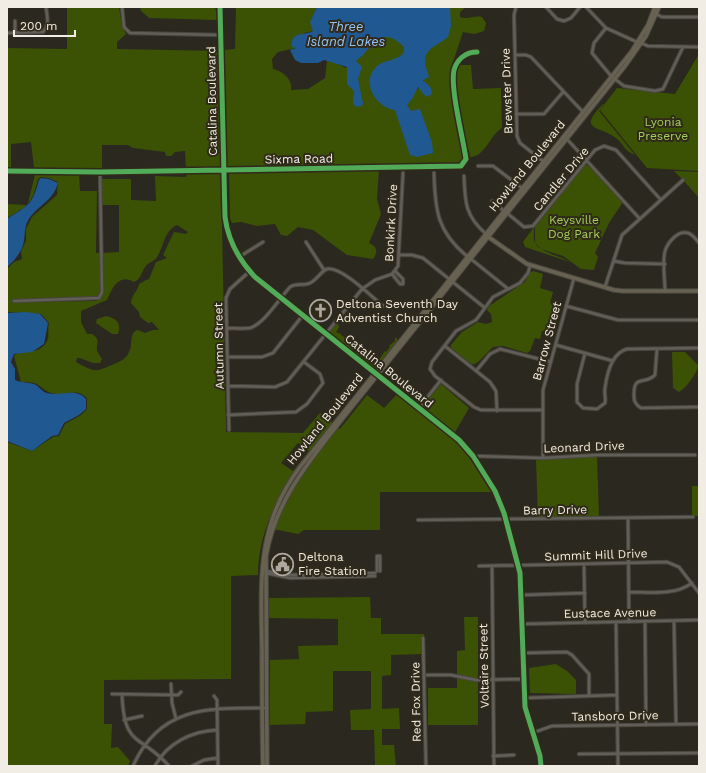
<svg xmlns="http://www.w3.org/2000/svg" width="706" height="773" viewBox="0 0 706 773" font-family="'Work Sans',sans-serif">
<style>
.green{fill:#3b5204;fill-rule:evenodd}
.water{fill:#205892}
.lines{fill:none;stroke-linecap:round;stroke-linejoin:round}
.minor-casing{stroke:#48453e;stroke-width:4.5}
.major-casing{stroke:#48453e;stroke-width:5.5}
.minor{stroke:#615e57;stroke-width:2.5}
.major{stroke:#676152;stroke-width:3.5}
.cycleway-casing{stroke:#302a1a;stroke-width:8}
.cycleway{stroke:#51ab58;stroke-width:5}
.labels{text-anchor:middle;stroke-width:4;stroke-linejoin:round;paint-order:stroke}
.street-label{font-size:12px;fill:#f2ede4;stroke:#302a1a}
.park-label{font-size:12px;fill:#a5cf5c;stroke:#302a1a}
.poi-label{font-size:12px;fill:#f2ede4;stroke:#302a1a;text-anchor:start}
.water-label{font-size:13px;font-style:italic;fill:#95c3f8;stroke:#302a1a}
</style>
<rect width="100%" height="100%" fill="#2b281f"/>
<path class="green" d="M67 7H119L122 26 126 34 117 42V49L220 51 223 170H186L185 151 175 152 171 156H166L165 152 133 148 128 145H102V170L34 168 31 142 11 144V168H7V48L67 49Z
M140 7H215L218 20 149 18 141 11Z
M236 7H317L311 20 313 31 304 33 296 48 278 52 272 59 273 69C282 71 293 79 291 90L308 89 325 78 327 61 334 62 346 68 376 40 384 35 402 38 414 92 424 83 421 62 444 7H466L460 12V17C468 20 474 15 482 17L486 23 484 31 474 34 463 32 452 65H455L453 89 464 161 460 165 225 169 223 50 235 49Z
M699 54V171L647 168 600 110 617 88 675 94Z
M458 65H471L473 89 501 88 502 128C490 135 485 157 470 157L469 150H466C462 130 450 83 458 65Z
M603 104H604L599 111 635 155C624 151 624 144 616 138 598 125 577 131 603 104Z
M585 164 590 167 623 202 609 223 595 253 598 257 594 270 581 269 563 256 541 249 535 243V227Z
M452 167 379 169 377 199 381 214 369 243C378 247 378 252 373 259L347 255 313 230 298 227 287 236 281 235 275 224 257 226 241 222 232 223 230 218 229 171Z
M34 170 79 172 80 191H97L96 253H100L101 292 98 297 94 299 13 300V302L95 301 100 299 104 292 103 253 119 252V205H102L101 179H131V200L156 201 155 176 186 177 187 172H221L226 432 303 433 320 413 333 423C297 469 258 515 258 575L231 576V679L104 680V724H112L111 748 118 747 130 761 128 766H7V442L32 451 53 437 59 436 65 424 81 415 87 409V398C76 388 69 395 57 394 45 393 44 387 34 383 30 382 25 382 21 382L14 356C21 349 40 356 47 341 50 336 47 329 49 323L41 314 7 312V269L14 262 22 259 21 251 26 241V229L32 217 57 195 58 182 49 178 41 177 38 179C32 204 28 206 7 218V204L27 205 28 203 35 175ZM177 225 188 232 186 234 174 232 163 255 167 258 156 262 149 279 146 280 139 284C138 291 131 296 131 303L139 312 140 317 148 323 152 322 159 330H153L145 333 138 330 135 331C129 337 133 345 129 352 126 359 121 361 114 364 95 372 96 373 76 362L77 358H80L93 363H100L102 359 97 351C96 343 101 340 92 334H87L81 322V311L107 300C112 288 119 273 134 282 141 279 141 273 145 267 148 262 154 262 157 257 165 245 163 232 177 225ZM298 443 309 451 293 471 281 463Z
M674 171 699 172V198L684 181 685 179H682Z
M534 227C534 232 533 239 535 243 539 252 561 256 570 262L525 247 523 242Z
M533 271 543 274 540 288 553 292 550 303 561 307 553 333 542 331 540 339 535 338 530 351 527 353 503 346 493 347C468 371 479 369 451 348V345L462 332 478 322 486 324 492 322 491 314 487 310 489 306 525 282 529 273Z
M106 316C116 318 122 323 118 334H112L96 323 97 319Z
M338 324 339 327 336 332 340 334 341 333V335L347 339 348 338 354 345 356 344 353 350H350L329 333 334 325Z
M395 337 398 340 376 368 370 367 356 353 358 348 359 351 374 363H377L385 351 386 352 390 347 389 346 395 341Z
M672 352H685L698 365C698 373 685 389 679 392L673 388Z
M441 384 469 408 454 434 474 455 459 440 421 408Z
M398 393C431 421 478 448 493 492H380V530H304L298 534 273 529C287 490 312 459 337 427L340 429 367 395 384 408Z
M597 456 599 517 538 518 536 459Z
M692 486H699V516H692Z
M370 597 371 618H381V634H424L423 654 391 655V675L382 676V709L399 708 400 729H382V745H394L396 766H355L375 765 374 730H351L350 710 371 709V671H333V711L306 712 305 724 270 725V660L299 659 298 646 338 645V619L269 618V598Z
M464 617H478V679L457 676V651L465 650Z
M556 664 567 671 576 680V694L530 693 529 668Z
M457 678 478 681V725H428V688H457Z"/>
<path class="water" d="M317 7H450L451 26 448 37C440 44 425 48 425 61 425 66 428 72 429 77L423 80 431 88 432 94 426 97 418 87 412 99 407 105 411 111 420 109 432 142 433 153 417 157 410 155 395 110C377 108 361 84 375 68 383 59 397 62 404 52V47C385 28 376 39 363 55 360 58 358 58 356 61L362 67 358 79 363 104 360 107 355 106 353 103 354 91 347 84V67L324 60 318 63H301L295 60 290 50 296 48 292 47C290 31 304 36 313 31L310 22Z
M41 178 49 179 58 183C53 200 42 203 31 216 23 225 26 235 23 245 20 254 14 261 7 267V219C28 205 32 206 39 180Z
M26 312 40 314 48 323 44 344 32 352 14 354 11 362 15 369V380C21 383 28 382 34 384 39 386 42 392 47 393 61 397 75 387 86 399V409L79 415 64 423 58 435 52 436 32 451 7 441V313Z"/>
<g class="lines">
<defs>
<path id="minor" d="M122 7 124 27 130 33 221 35
M220 7 225 217C228 241 239 260 255 277L459 440 473 456 495 491 504 513 520 573 525 707 540 756 541 766
M516 7 514 15 517 136 520 143 544 162
M546 7 557 19 564 21 571 18 580 7
M586 7 606 28 637 42
M656 14 662 17H699
M606 28 594 43 592 53 611 76 624 86 655 91 663 89 683 47
M7 33 43 32C50 25 47 16 46 7
M15 33V21
M641 43 648 46 699 47
M515 55H526L531 57 583 112
M516 114H544L563 92
M566 138 640 219
M478 166H493L522 188
M7 171 100 172 461 166 466 159C463 138 450 88 454 70 457 59 466 52 477 52
M434 173C435 210 437 232 468 257
M464 176C465 202 465 216 486 234
M492 201 504 211
M507 213 524 227 533 226 595 150 604 146 616 150 661 200
M306 242 324 270
M400 255H412L423 258 485 308
M239 257 263 242
M471 259 507 288
M614 261 625 263 665 264
M530 266 528 273 520 283 493 297 476 320 456 331 432 362 430 369 435 376 474 407 481 410H543
M392 274 400 284H403V279L395 271
M605 287 622 235 683 180
M665 291C665 279 662 262 665 251 668 242 678 230 688 233 692 234 696 239 699 243
M14 301 99 298 102 292 100 172
M566 306 618 320H699
M227 328C235 328 243 329 250 328 264 324 279 299 290 287 296 283 304 286 310 283 317 280 321 271 327 269 341 266 372 297 383 306
M556 345 613 361
M445 346 490 382 496 391 497 411
M657 349 655 375C644 386 633 373 634 397 634 402 636 405 641 408L699 407
M585 353 577 384V402L583 408 597 409 605 403C606 398 604 393 605 388 607 373 612 353 627 349L699 348
M228 357H262L273 353 303 315
M476 371 490 354 500 349 551 362
M228 386 275 387 287 382 362 289 375 280 392 274 398 266 403 173
M419 408 441 380
M228 415 296 412 307 404 323 383 320 374 304 362
M229 430 226 298 230 289 250 271
M473 456 543 458 598 455H695
M543 458V390L574 278
M628 518 629 622
M418 520 693 517
M584 564 585 623
M479 566 667 562 679 567 699 593
M492 567 494 766
M266 571 290 575 375 573
M377 571V556H380V571
M266 573 290 578 375 576
M629 592C649 592 675 596 692 583
M522 595 585 593
M645 621 646 725
M674 621 676 724
M616 622 618 766
M522 624 699 620
M423 638 426 766
M523 653 567 652 572 655 589 674V696
M427 675H451L476 680 523 679
M171 684 172 703 176 719
M112 694 178 695 181 692
M122 694C124 749 140 733 169 766
M214 696 217 700 218 766
M524 698 617 695
M124 720 142 716
M532 733 552 726 699 724
M579 754 699 753
M493 756 514 755
M133 766C160 705 210 708 267 708
M155 766C167 743 192 731 217 730
M192 766 204 760 217 758"/>
<path id="major" d="M487 236 527 264 614 290 623 291H699
M263 766C262 727 262 689 262 650 261 581 256 525 300 467L632 51 648 25 655 7
M267 766 266 556C275 503 306 465 339 423L625 66 646 36 659 7"/>
</defs>
<use href="#minor" class="minor-casing"/>
<use href="#major" class="major-casing"/>
<use href="#minor" class="minor"/>
<use href="#major" class="major"/>
<defs>
<path id="cycleway" d="M220 7 225 217C228 241 239 260 255 277L459 440 473 456 495 491 504 513 520 573 525 707 540 756 541 766
M7 171 100 172 461 166 466 159C463 138 450 88 454 70 457 59 466 52 477 52"/>
</defs>
<use href="#cycleway" class="cycleway-casing"/>
<use href="#cycleway" class="cycleway"/>
</g>
<defs>
<symbol id="church-ring" viewBox="-11 -11 22 22"><circle r="9.5" fill="#302a1a" stroke="#aca89f" stroke-width="1.5"/><path d="M-1.2-6h2.4v3.5h3.3v2.4h-3.3V6h-2.4V-.1h-3.3v-2.4h3.3Z" fill="#aca89f"/></symbol>
<symbol id="civic-ring" viewBox="-11 -11 22 22"><circle r="9.5" fill="#302a1a" stroke="#aca89f" stroke-width="1.5"/><path d="M-.6-6.5H3V-4.5H.6V-3L4-1V1h2V6H-6V1h2V-1L-.6-3ZM-1.2 2.5V6h2.4V2.5Z" fill="#aca89f"/></symbol>
</defs>
<g fill-rule="evenodd">
<use href="#church-ring" x="308" y="298" width="25" height="25"/>
<use href="#civic-ring" x="270" y="552" width="25" height="25"/>
</g>
<g class="labels">
<g class="street-label">
<text transform="translate(507 91) rotate(-92)" y="4">Brewster Drive</text>
<text transform="translate(212 101) rotate(-91)" y="4">Catalina Boulevard</text>
<text transform="translate(299 159) rotate(-1)" y="4">Sixma Road</text>
<text transform="translate(527 166) rotate(-51)" y="4">Howland Boulevard</text>
<text transform="translate(561 179) rotate(-50)" y="4">Candler Drive</text>
<text transform="translate(391 223) rotate(-87)" y="4">Bonkirk Drive</text>
<text transform="translate(547 341) rotate(-75)" y="4">Barrow Street</text>
<text transform="translate(219 346) rotate(-91)" y="4">Autumn Street</text>
<text transform="translate(389 371) rotate(39)" y="4">Catalina Boulevard</text>
<text transform="translate(325 419) rotate(-51)" y="4">Howland Boulevard</text>
<text transform="translate(584 447) rotate(-2)" y="4">Leonard Drive</text>
<text transform="translate(555 510) rotate(-1)" y="4">Barry Drive</text>
<text transform="translate(596 555) rotate(-2)" y="4">Summit Hill Drive</text>
<text transform="translate(610 613) rotate(-1)" y="4">Eustace Avenue</text>
<text transform="translate(484 666) rotate(-91)" y="4">Voltaire Street</text>
<text transform="translate(416 702) rotate(-91)" y="4">Red Fox Drive</text>
<text transform="translate(615 716) rotate(-1)" y="4">Tansboro Drive</text>
</g>
<g class="park-label">
<text x="663" y="126">Lyonia<tspan x="663" dy="14">Preserve</tspan></text>
<text x="574" y="224">Keysville<tspan x="574" dy="14">Dog Park</tspan></text>
</g>
<g class="poi-label">
<text x="336" y="308">Deltona Seventh Day<tspan x="336" dy="14">Adventist Church</tspan></text>
<text x="298" y="561">Deltona<tspan x="298" dy="14">Fire Station</tspan></text>
</g>
<g class="water-label">
<text x="346" y="31">Three<tspan x="346" dy="15">Island Lakes</tspan></text>
</g>
</g>
<rect width="706" height="773" fill="none" stroke="#f2ede4" stroke-width="16"/>
<path d="M14 30v6h61v-6" fill="none" stroke="#f2ede4" stroke-width="2"/>
<text x="20" y="30" font-size="12" fill="#f2ede4" stroke="#302a1a" stroke-width="3" paint-order="stroke">200 m</text>
</svg>
